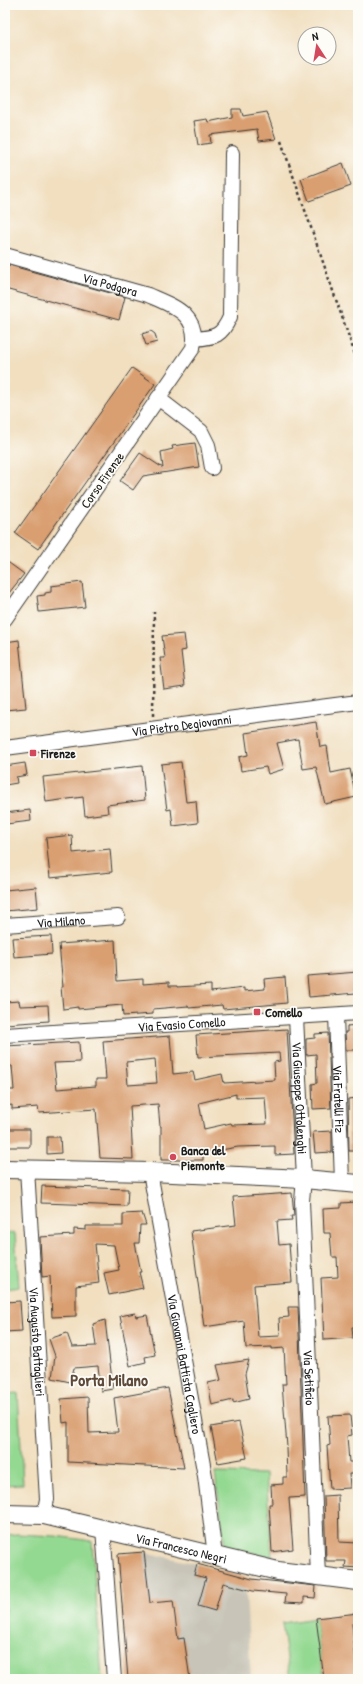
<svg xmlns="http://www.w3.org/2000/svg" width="363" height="1684" viewBox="0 0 363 1684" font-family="'Patrick Hand',sans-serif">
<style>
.industrial{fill:#c8c4b8}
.green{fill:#94d992;stroke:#587a57}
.building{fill:#d99f71;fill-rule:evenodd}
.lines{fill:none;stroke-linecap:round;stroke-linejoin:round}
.minor-casing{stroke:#3c3935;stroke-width:16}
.major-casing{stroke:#3c3935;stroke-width:20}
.path{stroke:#3c3935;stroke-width:2.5;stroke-dasharray:3 3;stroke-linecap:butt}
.minor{stroke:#fff;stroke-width:14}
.major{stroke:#fff;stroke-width:18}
.poi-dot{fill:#d1495b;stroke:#fdfcf7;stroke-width:1.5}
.labels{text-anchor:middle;stroke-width:3.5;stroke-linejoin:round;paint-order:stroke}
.street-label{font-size:13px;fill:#1c1c1c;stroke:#fdfcf7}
.poi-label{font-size:13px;font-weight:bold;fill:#1c1c1c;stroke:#fdfcf7;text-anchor:start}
.district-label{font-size:17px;font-weight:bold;fill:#5e4a3a;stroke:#fdfcf7}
</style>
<rect width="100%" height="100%" fill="#fdfcf7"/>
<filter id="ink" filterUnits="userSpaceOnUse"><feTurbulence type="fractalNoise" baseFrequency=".025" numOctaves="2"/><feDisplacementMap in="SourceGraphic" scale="8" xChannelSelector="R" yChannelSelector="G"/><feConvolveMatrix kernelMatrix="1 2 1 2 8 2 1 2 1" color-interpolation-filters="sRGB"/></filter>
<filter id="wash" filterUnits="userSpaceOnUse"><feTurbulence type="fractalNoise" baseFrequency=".012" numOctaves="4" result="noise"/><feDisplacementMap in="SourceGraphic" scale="16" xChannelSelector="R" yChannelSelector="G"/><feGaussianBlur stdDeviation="0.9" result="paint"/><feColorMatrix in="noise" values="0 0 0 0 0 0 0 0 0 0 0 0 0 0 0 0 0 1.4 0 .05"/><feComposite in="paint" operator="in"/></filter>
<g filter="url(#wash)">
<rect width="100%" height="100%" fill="#f1dfc0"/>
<path class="industrial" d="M144 1552 197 1564 245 1577 251 1679H128L118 1554Z"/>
<path class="green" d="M5 1233H15L19 1287 5 1289Z
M18 1393 23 1484 5 1485V1394Z
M215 1473 266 1474 272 1557 225 1546Z
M17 1534 55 1536 92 1541 102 1679H5V1535Z
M316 1618 324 1679H290L282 1623Z"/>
<g id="blocks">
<path class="building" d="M232 109H241L243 116 267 112 276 139 259 141 257 129 210 135 211 143 198 145 194 121 207 119 208 122 232 117Z
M343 163 351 186 309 201 301 179Z
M5 264 125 297 119 320 5 289Z
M151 331 155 334 157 342 146 345 142 334Z
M132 368 155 384 38 549 15 533Z
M195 443 199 467 143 476 133 490 120 481 140 453 163 468 161 452 173 449 172 446Z
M5 560 24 574 5 598Z
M82 582 85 607 39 612 37 596 45 595V593L51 592V586Z
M184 634 186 650 181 651 185 686 164 689 160 658H165L162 636Z
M19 640 26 708 5 710V642Z
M316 722 320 747 327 746 331 773 350 769 356 797 325 804 316 767 303 769 298 739 277 743 284 769 268 774 266 767 241 771 239 757 248 755 245 733Z
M181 762 186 802 196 801 198 823 173 826 171 809 167 810 161 764Z
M25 763 27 775 16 777 17 783 5 785V766Z
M142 766 145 800 107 805 108 813 85 816 83 797 46 802 43 777Z
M30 810 31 821 6 824 5 813Z
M72 835 73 853 110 849 112 872 50 878 46 838Z
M36 887 38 908 5 911V890Z
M51 936 52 954 14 957 12 938Z
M115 940 117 981 143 979V984L169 982V986H177V987L211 985V992L244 988V991L265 989 264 979 285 977 287 1003 223 1009 222 1005 189 1008 188 1006 153 1009V1014L123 1016 122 1005 78 1009V1007L63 1009 61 987H63L59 944Z
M358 972V987L355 988 356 993 309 997 307 976Z
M19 1001 20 1006 48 1005 49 1021 5 1024V1002Z
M358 1025V1050H346L345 1032H347V1026Z
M287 1029 294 1154 275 1155V1146L238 1147 203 1153V1160H161V1126H160L158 1104 130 1106 133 1159 100 1158 96 1109 39 1113 38 1107 12 1109V1105L5 1106V1090H14L12 1066H5V1046L79 1042 80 1062 54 1063 57 1089 96 1086V1079H106L103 1041 170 1036 173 1074 193 1072 195 1080 222 1074 224 1083 275 1080 274 1062 280 1061 279 1053 198 1057 196 1035ZM155 1059 157 1083 128 1085 126 1062ZM236 1094V1098L265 1097 267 1124 232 1125 231 1123 204 1129 199 1103Z
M328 1033 331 1108 313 1109 312 1084 317 1083 316 1054 306 1055V1039L315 1038V1034Z
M358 1098V1151H349L348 1099Z
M5 1129H30V1147H5Z
M332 1131V1152L315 1153 313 1132Z
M47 1137H60L61 1153 47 1154Z
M42 1186 128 1189 127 1206 41 1203Z
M292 1193 294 1216H291L292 1220 277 1221 279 1245 289 1244 292 1282 254 1285 258 1337 280 1336 279 1318 289 1317 288 1307H298L305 1497 289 1498 293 1549 272 1552 269 1504H272L271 1485 283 1484V1477H287L286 1447H287L282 1384H286L284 1348 272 1349V1347L246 1348 244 1321 204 1327 191 1231 236 1225 233 1197Z
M356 1202 358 1248V1327H352L353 1338 324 1340 321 1278 338 1277 337 1257H332L330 1233H324L323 1209 341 1208V1203Z
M142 1213 146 1225H140L139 1243H135L141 1272H139L143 1288 109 1295 104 1273 119 1270 114 1245 95 1244 99 1283 76 1286V1316L52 1317 50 1276 42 1277 40 1237 74 1235V1229L86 1230V1226H123V1214Z
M20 1301 22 1331 5 1332V1302Z
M135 1313 136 1317 147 1315 155 1355 145 1357 146 1362 130 1366 120 1316Z
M105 1320 113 1389 101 1391 98 1366 74 1368 70 1382 52 1378 55 1356 49 1339 67 1333 72 1347 96 1346 93 1324Z
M249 1360 245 1374 249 1399 233 1403V1400L212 1405 208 1383 221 1380 217 1365Z
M168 1388 184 1468 68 1462V1422L63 1423 61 1399 88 1397 89 1433 118 1432 114 1398Z
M350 1415 352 1435 347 1436 349 1462H355V1474H349L350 1488 330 1489 327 1446 330 1445 328 1416Z
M239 1422 247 1458 218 1463 211 1427Z
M338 1495 339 1542 358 1543V1568L345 1567 346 1561H326L324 1496Z
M144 1552 150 1603 173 1601 178 1639 184 1638 190 1679H128L118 1554Z
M197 1564 252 1579 316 1586 315 1598 304 1597V1603L285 1602 286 1594 253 1591 223 1583 215 1611 198 1606 206 1578 194 1575Z
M358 1613V1624H352L358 1679H324L316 1618Z"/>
</g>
</g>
<g filter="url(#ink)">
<use href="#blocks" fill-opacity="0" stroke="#3c3935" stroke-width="1"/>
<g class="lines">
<defs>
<g id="minor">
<path id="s1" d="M5 255 148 295C173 306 200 314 193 348L5 619"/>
<path d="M195 339C215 337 221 337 230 317L232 153"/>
<path d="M158 398 201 431 208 445 212 468"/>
<path id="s2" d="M5 748 358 702"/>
<path id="s3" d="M5 925 118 917"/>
<path id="s4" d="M336 1015 342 1182"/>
<path id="s5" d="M296 1017 304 1179 302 1201 318 1576"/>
<path id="s6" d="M5 1035 358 1013"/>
<path id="s7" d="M27 1169 47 1499 44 1515"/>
<path id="s8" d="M150 1172 205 1476 215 1556"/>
<path d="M103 1528 114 1679"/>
</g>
<g id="major">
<path d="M5 1169 150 1172 304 1179 358 1184"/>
<path id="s9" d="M5 1514 44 1515 278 1571 358 1581"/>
</g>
</defs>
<use href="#minor" class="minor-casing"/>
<use href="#major" class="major-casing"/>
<path class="path" d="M281 141 358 363
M153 716 154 612"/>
<use href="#minor" class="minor"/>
<use href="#major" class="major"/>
</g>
</g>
<g class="poi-dot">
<rect x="29" y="749" width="8" height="8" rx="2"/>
<rect x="253" y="1008" width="8" height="8" rx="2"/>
<circle cx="173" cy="1157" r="4"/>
</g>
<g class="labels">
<g class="street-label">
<text dy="5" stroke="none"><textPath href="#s1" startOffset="109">Via Podgora</textPath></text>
<text transform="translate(102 480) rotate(-55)" y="5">Corso Firenze</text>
<text dy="5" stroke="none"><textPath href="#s2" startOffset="178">Via Pietro Degiovanni</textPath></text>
<text dy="5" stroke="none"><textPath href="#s3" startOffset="56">Via Milano</textPath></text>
<text dy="5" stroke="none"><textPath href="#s6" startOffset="177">Via Evasio Comello</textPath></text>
<text dy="5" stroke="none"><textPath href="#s5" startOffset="81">Via Giuseppe Ottolenghi</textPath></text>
<text dy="5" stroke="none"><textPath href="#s4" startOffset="84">Via Fratelli Fiz</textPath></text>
<text dy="5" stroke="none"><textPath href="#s7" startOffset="173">Via Augusto Battaglieri</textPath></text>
<text dy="5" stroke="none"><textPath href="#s8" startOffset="195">Via Giovanni Battista Cagliero</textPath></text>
<text dy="5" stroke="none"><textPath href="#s5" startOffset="361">Via Setificio</textPath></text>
<text dy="5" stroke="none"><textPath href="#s9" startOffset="180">Via Francesco Negri</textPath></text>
</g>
<g class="poi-label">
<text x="41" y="758">Firenze</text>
<text x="265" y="1017">Comello</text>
<text x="181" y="1155">Banca del<tspan x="181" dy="15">Piemonte</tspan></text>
</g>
<g class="district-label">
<text x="109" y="1386">Porta Milano</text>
</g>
</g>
<rect width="363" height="1684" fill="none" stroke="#fdfcf7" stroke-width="20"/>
<g transform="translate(317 46) rotate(348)"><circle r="19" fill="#fdfcf7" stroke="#a3a29f"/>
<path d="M0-3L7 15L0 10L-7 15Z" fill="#d1495b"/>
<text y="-6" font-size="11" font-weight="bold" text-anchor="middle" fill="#1c1c1c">N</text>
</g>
</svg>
